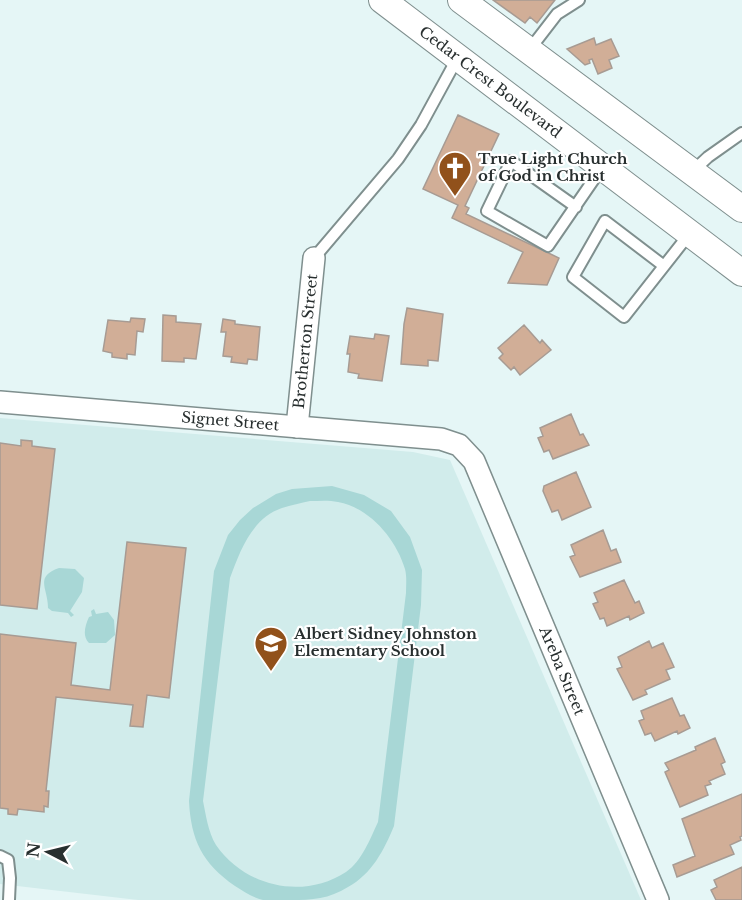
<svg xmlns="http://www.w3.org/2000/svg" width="742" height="900" viewBox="0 0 742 900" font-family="'Libre Baskerville',serif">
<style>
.built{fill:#d1eceb}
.green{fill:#a8d7d6;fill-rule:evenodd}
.building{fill:#d1ae97;stroke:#a79b93;stroke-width:1.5}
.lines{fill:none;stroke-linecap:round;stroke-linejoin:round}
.service-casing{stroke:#7f8f8e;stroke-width:14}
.minor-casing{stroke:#7f8f8e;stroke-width:24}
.tertiary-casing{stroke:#7f8f8e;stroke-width:28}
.service{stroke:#fff;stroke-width:10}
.minor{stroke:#fff;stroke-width:21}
.tertiary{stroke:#fff;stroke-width:26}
.labels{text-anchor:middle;stroke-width:4.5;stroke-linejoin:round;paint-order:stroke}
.street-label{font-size:15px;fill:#282f2f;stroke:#fff}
.poi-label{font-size:15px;font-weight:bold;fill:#282f2f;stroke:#fff;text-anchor:start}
</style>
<rect width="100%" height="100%" fill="#e5f6f6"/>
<path class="built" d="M0 418 413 452 450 460 641 900H138L0 884Z"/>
<path class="green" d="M332 486 364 495 391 511 410 537 422 570 421 605 394 826C384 850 372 874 348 887 329 899 312 900 291 900 282 900 272 900 263 900 253 898 243 891 235 886 202 863 191 840 189 801L214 571 228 535 240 520 253 508 276 494 292 489ZM310 501C319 501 329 500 338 502 370 508 396 539 405 569 407 577 406 585 406 593L378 822C370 839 362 861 346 872 303 900 245 887 216 845 208 832 206 815 203 801L230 578C240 551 252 518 282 508 291 505 301 503 310 501Z
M59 568 75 569 84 578 82 592 70 611 74 615 71 617 68 613 52 611 48 608C48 588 34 577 59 568Z
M94 609 96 614 108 612 114 620 115 635 106 643H89C82 636 85 626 89 617L92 616 91 611Z"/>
<path class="building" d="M493 0H555L537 23 530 17 525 23Z
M594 38 596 45 611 39 619 56 609 60 612 68 598 74 592 59 589 60 590 63 585 65 567 49Z
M458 115 499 134 465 206 469 208 466 214 559 258 547 285 508 283 523 252 452 218 458 205 423 189Z
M407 308 443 314 438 361 428 360V366L401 364 404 324Z
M163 315 176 316V322L201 324 196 359 184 358V362L162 361Z
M131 318 145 319 143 332 137 331 135 355 127 354V359L112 357V353L103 351 108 320 130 322Z
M223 319 235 321V324L260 327 257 360 248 359 247 364 231 362 232 357 223 356 226 332H221Z
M524 325 540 343 542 340 551 350 520 375 514 367 511 370 499 358 503 354 498 348Z
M375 334 389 336 382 381 358 378 359 374 348 372 350 354H347L350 336 374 339Z
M571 414 580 435 583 434 589 445 553 459 549 450 544 452 538 438 543 436 540 428Z
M21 440 32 441V446L55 449 37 609 0 605V443L21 446Z
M576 472 591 507 562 520 558 510 552 512 543 491 544 486Z
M603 530 611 551 616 549 621 562 580 577 570 557 575 555 571 545Z
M127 542 186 548 169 698 147 695 143 727 130 726 133 705 56 697 46 791H49L48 807 44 806V812L18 809 17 815 8 814V809L0 808V634L76 643 71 685 110 690Z
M624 580 635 603 639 601 644 613 630 620 629 616 607 626 604 618 600 619 593 604 598 602 594 593Z
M649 641 652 648 663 643 674 667 666 670 670 679 645 690 647 694 633 700 617 669 622 667 618 657Z
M672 698 680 716 684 715 690 728 678 734 677 731 655 741 651 733 645 735 639 721 644 719 641 711Z
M715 738 725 762 721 764 725 774 709 781 711 784 705 786 708 795 680 807 665 772 669 770 665 763 696 750 695 747Z
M742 794V836L740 837 741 840 730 845 734 854 677 877 673 865 695 856 682 819Z
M742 867V900H716L711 890 717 887 714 880Z"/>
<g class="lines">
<defs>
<path id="service" d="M530 49 557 14 579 0
M693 171 708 157 742 133
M576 207 511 161 487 211 548 246 603 166
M314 258 398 159 421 125 458 57
M664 266 605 221 573 277 624 317C646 289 668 261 690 233
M0 856 8 860 10 878 9 900"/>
<g id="minor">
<path id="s1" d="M0 402 441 439 459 445 474 461 658 900"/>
<path id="s2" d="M297 427 314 258"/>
</g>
<g id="tertiary">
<path id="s3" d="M382 0 742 273"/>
<path d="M461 0 742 209"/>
</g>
</defs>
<use href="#service" class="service-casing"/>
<use href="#minor" class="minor-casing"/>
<use href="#tertiary" class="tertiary-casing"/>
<use href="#service" class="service"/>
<use href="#minor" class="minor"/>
<use href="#tertiary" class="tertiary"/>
</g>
<defs>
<symbol id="church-pin" viewBox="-11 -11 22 30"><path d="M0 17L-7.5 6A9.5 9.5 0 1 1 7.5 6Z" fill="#91511b" stroke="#fff"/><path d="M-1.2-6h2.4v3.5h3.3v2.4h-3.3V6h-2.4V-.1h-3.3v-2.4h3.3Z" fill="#fff"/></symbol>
<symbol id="school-pin" viewBox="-11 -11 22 30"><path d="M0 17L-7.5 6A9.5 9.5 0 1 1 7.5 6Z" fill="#91511b" stroke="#fff"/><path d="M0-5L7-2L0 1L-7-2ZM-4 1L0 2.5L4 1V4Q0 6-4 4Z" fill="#fff"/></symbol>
</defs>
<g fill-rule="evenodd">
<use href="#church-pin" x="436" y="149" width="38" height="52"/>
<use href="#school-pin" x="252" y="624" width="38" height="52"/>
</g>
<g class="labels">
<g class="street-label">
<text dy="5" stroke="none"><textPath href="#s3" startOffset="136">Cedar Crest Boulevard</textPath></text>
<text dy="5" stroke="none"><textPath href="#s2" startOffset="86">Brotherton Street</textPath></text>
<text dy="5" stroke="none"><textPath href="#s1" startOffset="231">Signet Street</textPath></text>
<text dy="5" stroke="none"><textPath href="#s1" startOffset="711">Areba Street</textPath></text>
</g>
<g class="poi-label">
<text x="478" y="164">True Light Church<tspan x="478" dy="17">of God in Christ</tspan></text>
<text x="294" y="639">Albert Sidney Johnston<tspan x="294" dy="17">Elementary School</tspan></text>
</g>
</g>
<g transform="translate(48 852) rotate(277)" stroke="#ffffff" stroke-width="4.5" paint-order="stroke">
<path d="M0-4.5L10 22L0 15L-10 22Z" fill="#282f2f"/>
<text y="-9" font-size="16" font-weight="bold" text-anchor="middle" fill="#282f2f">N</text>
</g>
</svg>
